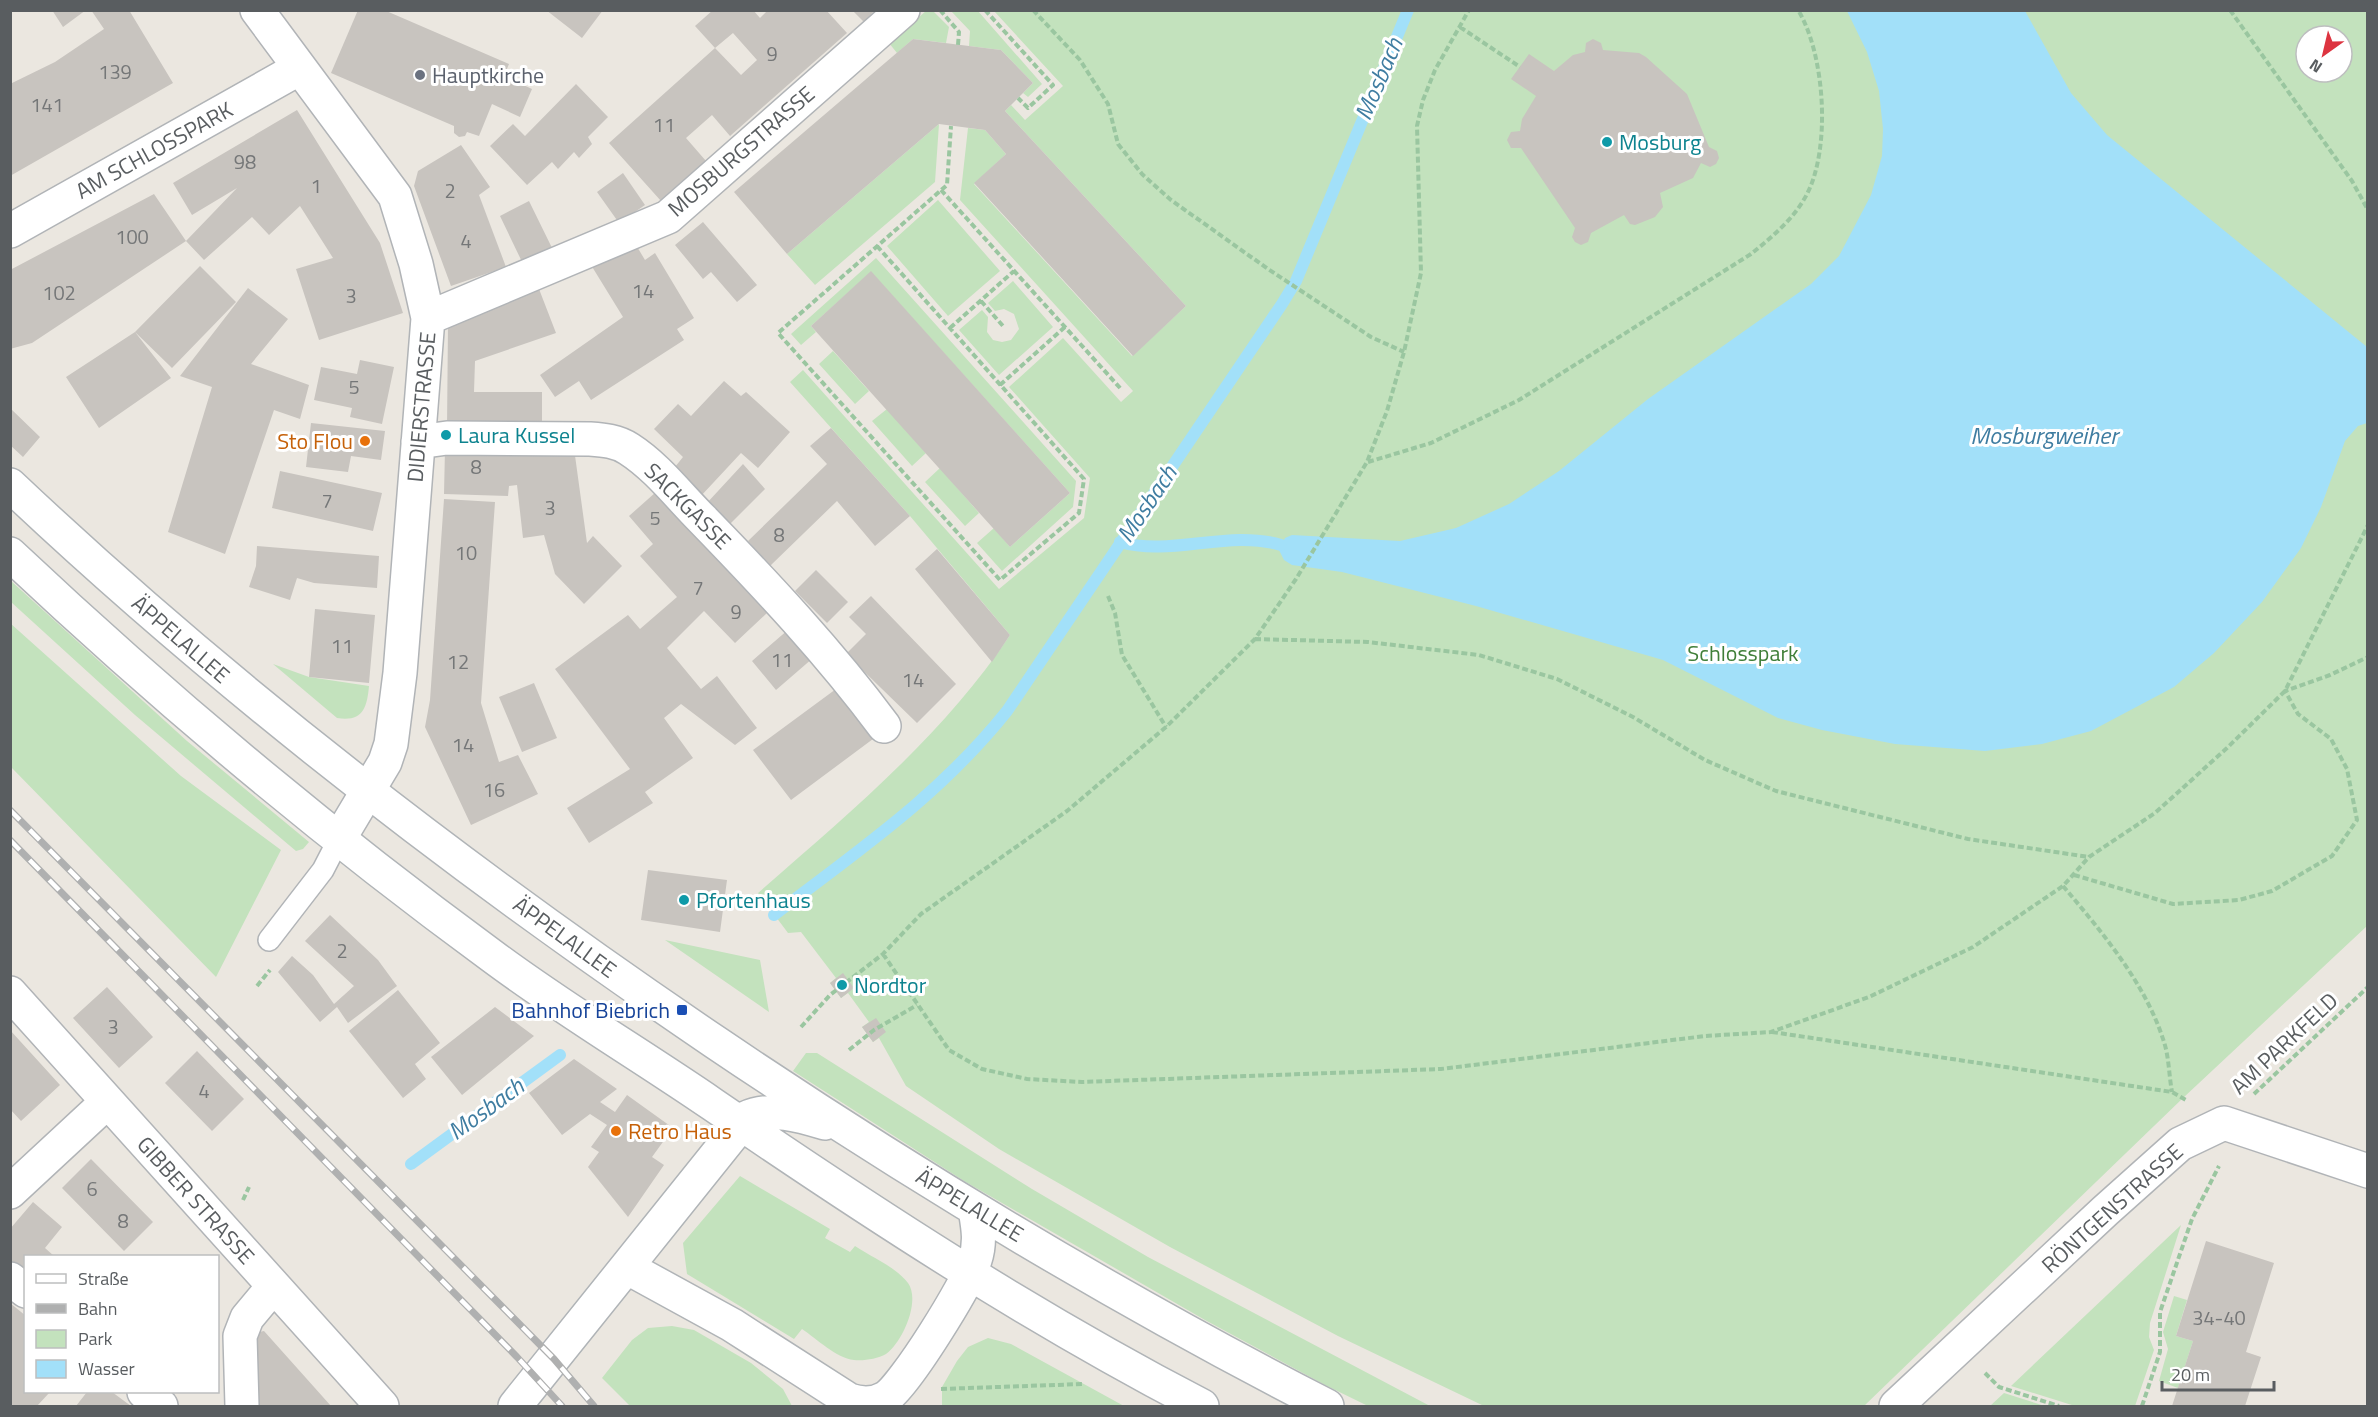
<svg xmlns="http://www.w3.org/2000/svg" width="2378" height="1417" viewBox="0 0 2378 1417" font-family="'Titillium Web',sans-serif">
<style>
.green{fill:#c3e2bd;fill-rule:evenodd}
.water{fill:#a2e0f9}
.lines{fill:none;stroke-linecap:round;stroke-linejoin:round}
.stream{stroke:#a2e0f9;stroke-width:12}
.building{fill:#c8c4bf}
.lane-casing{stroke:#b1b4b7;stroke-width:24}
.street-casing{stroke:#b1b4b7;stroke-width:36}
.secondary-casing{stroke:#b0b4b7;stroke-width:36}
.path{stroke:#9ac6a0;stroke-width:4;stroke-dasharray:6 3;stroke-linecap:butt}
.lane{stroke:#fff;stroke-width:21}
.street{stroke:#fff;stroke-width:33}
.secondary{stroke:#fff;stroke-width:33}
.rail-casing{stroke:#afb0b0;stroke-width:7}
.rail{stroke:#fff;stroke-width:4.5;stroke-dasharray:14;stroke-linecap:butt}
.worship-dot{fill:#6b7280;stroke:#fff;stroke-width:2}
.culture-dot{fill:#0f9aa8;stroke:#fff;stroke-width:2}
.food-dot{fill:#e8710a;stroke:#fff;stroke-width:2}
.transit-dot{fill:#1a4fb4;stroke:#fff;stroke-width:2}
.labels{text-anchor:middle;stroke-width:6;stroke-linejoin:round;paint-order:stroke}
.number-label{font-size:20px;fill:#757778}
.worship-label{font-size:22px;fill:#5b616d;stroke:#fff;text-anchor:start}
.culture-label{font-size:22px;fill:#0d838f;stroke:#fff;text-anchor:start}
.street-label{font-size:22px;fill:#595d60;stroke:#fff}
.food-label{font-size:22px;fill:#c56008;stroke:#fff;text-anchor:end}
.park-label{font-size:22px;fill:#407f39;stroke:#fff}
.transit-label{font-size:22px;fill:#164399;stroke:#fff;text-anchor:end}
.water-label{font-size:24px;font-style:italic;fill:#3f7da1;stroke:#fff}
</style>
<rect width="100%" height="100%" fill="#ebe7e0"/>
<path class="green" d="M926 11H933L949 27 946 43 913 39 897 53 889 43Z
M951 11H978L1042 84 1028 97 1023 93 1033 83 1001 50 969 46 970 31Z
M994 11H2367V926L2183 1098 1864 1406H1484L1338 1336 1170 1247 999 1149 906 1086 879 1038 873 1042 862 1027 869 1022 848 993 841 998 830 983 836 978 801 932 788 933 758 893C848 814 943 736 1010 635L910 516 790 382 803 370 999 589 1084 518 1090 478 1009 387 1063 338 1121 402 1133 391 960 200 968 128 985 130 1006 154 974 184 1132 356 1186 306 1005 111 1011 105 1025 120 1063 86ZM2306 36H2342V72H2306Z
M939 124 935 182 815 285 787 254Z
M938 200 1000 271 948 316 887 246Z
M876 258 1076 481 1073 507 1002 571 977 543 994 528 1010 547 1070 493 871 272 811 326 816 332 801 345 791 334Z
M1013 281 1053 327 999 375 959 330 982 310 988 317 987 332 993 340 1002 342 1011 340 1019 329 1014 314 1004 309 995 311 988 303Z
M833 351 869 391 855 404 819 364Z
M887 409 926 453 912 466 872 421Z
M940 468 979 513 965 526 925 482Z
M11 581 187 741 309 842 303 849 296 851 135 715 11 602Z
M10 623 181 776 281 850 216 977 11 767Z
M273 664 309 677 369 686C367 709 362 722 337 718Z
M665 940 760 960 769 1012Z
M806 1053H817L1032 1189 1148 1257 1430 1406H1368L1325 1385 1205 1320 964 1181 793 1071Z
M740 1176 830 1229 825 1238 850 1252 855 1246C871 1257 896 1267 908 1283 921 1301 902 1343 886 1354 877 1359 864 1361 854 1360 836 1358 817 1339 802 1329L794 1339 687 1274 683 1243Z
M2181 1225 2150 1323 2149 1337 2154 1350 2135 1406H2075L2011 1386Z
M2174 1296 2187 1300 2176 1336 2193 1341 2178 1388 2159 1381 2168 1349 2163 1332Z
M672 1326 694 1330 751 1363 783 1389 792 1406H630L602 1378 632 1340 648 1328Z
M988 1338 1011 1344 1124 1406H942V1387L957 1361 968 1347Z
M2004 1393 2045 1406H1990Z"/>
<path class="water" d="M1847 11H2025L2071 93 2107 135 2367 347V423L2358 426 2345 441 2321 507 2301 548 2262 602 2214 653 2174 687 2091 731 2042 744 1985 751 1895 744 1822 730 1778 718 1663 660 1476 606 1342 572 1292 565 1284 560 1279 550 1285 538 1292 535 1400 541 1456 528 1509 504 1559 471 1648 399 1811 284 1839 256 1871 195 1882 156 1883 129 1879 91 1867 52Z"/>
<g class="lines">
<path class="stream" d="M1120 542C1172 557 1228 529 1281 545
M774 915C859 850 939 796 1007 711L1282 304 1296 281 1408 10
M411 1164 560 1055"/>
</g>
<path class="building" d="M52 10H86L63 27Z
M91 10H129L173 83 10 176V84L55 62 104 29Z
M358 10H384L509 64 504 76 532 89 520 117 492 104 479 136 467 132 465 136 459 137 454 133V126L331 73Z
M546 10H603L582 38Z
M713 10H753L760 18 768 10H826L847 33 730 136 712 115 686 138 706 161 661 201 609 143 715 48 741 75 757 60 733 33 715 48 695 26Z
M852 10H875L864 22Z
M913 39 1001 50 1033 83 1005 111 1186 306 1133 356 974 183 1006 154 985 130 939 124 787 254 734 192Z
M1593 39 1601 43 1603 50 1639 53 1646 57 1687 94 1709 147 1717 151 1719 158 1716 164 1710 167 1701 163 1693 178 1660 193 1663 207 1655 217 1635 225 1630 224 1624 215 1591 233 1588 242 1581 245 1575 242 1572 237 1575 228 1521 148H1511L1507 140 1511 132 1520 131 1522 119 1536 96 1511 79 1529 54 1554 71 1573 55 1585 52 1586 43Z
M576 84 608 117 588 137 592 144 579 158 574 152 558 169 552 162 527 185 490 146 513 124 525 136Z
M297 110 380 243 403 313 319 340 296 269 333 258 300 206 269 235 252 217 204 260 186 241 237 188 192 215 173 183Z
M461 145 490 187 479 195 506 267 451 286 414 186 418 171Z
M623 173 645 205 619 223 597 192Z
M154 194 186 241 32 343 10 349V270Z
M529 201 554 252 524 266 500 216Z
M703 222 757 285 737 302 711 272 703 279 675 245Z
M633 240 645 260 655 253 694 318 677 329 684 340 591 400 579 381 555 397 540 375 623 317 591 265Z
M200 266 236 302 172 368 135 332 171 378 99 428 66 377 135 332Z
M871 271 1070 493 1010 547 811 326Z
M248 288 288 319 251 364 309 385 300 419 274 410 225 554 168 532 212 387 180 376Z
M539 289 556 333 475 361 474 392H542V426L447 427 448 324Z
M360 360 394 367 382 424 350 417 352 408 314 400 321 367 357 374Z
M724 381 741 396 746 392 790 432 758 468 741 453 700 497 671 472 683 457 654 429 678 404 691 416Z
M10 408 40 437 23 457 10 445Z
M311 423 385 431 381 460 351 456 348 472 306 467Z
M831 428 910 516 875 546 837 501 770 566 748 541 827 464 810 446Z
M573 441 587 543 593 536 622 566 584 604 555 574 544 535 523 538 517 485 509 486 508 496 444 494 445 449Z
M743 464 765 489 729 525 706 504Z
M280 471 382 493 373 531 272 508Z
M656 492 768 612 735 643 704 611 667 648 701 689 717 676 757 728 735 745 681 704 664 718 693 758 645 792 653 803 589 843 567 808 630 769 555 669 628 615 640 629 677 597 640 556 653 544 629 516Z
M444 499 495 502 481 703 499 762 518 755 538 794 471 825 425 727 430 700Z
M257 546 379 556 377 588 314 583 297 578 290 600 249 587 256 566Z
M937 549 1010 635 992 662 915 569Z
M816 570 848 602 827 623 795 591Z
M871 596 956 684 917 723 846 654 866 634 849 617Z
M315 609 375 615 369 683 309 677Z
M789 629 813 658 776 690 752 661Z
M534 683 557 738 522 752 499 697Z
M836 689 873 739 791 800 753 750Z
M648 870 727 880 720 932 641 920Z
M330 915 378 960 397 986 348 1023 337 1007 320 1022 278 972 292 956 313 975 334 1004 354 986 305 941Z
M843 973 854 988 841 998 830 983Z
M107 987 153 1037 119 1068 73 1018Z
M398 990 440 1043 415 1064 426 1079 403 1098 349 1031Z
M495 1007 534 1036 462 1095 431 1057Z
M876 1018 886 1032 873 1042 862 1027Z
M10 1030 60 1085 21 1121 10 1109Z
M197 1051 244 1099 212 1131 165 1083Z
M574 1059 617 1089 600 1102 615 1112 627 1095 673 1128 652 1157 664 1165 628 1217 588 1167 599 1152 591 1147 607 1125 590 1114 562 1135 529 1093Z
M91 1159 153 1222 124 1251 62 1188Z
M33 1202 62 1227 45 1248 54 1256H26V1273L10 1261V1229Z
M2206 1241 2274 1263 2246 1352 2261 1357 2245 1406H2172L2193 1341 2176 1336Z
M10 1303 26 1316V1392H50L37 1406H10Z
M264 1331 331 1406H251L249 1334Z
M87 1392H112L131 1406H76Z"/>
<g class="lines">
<defs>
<path id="lane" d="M269 940 323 870 339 839"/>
<path id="street" d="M257 10 395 196 416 264 428 318 400 673 391 744 385 762 339 839
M10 231 298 69
M428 318 668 217 903 10
M418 442 447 438 590 439C604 440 617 441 629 449 657 467 679 496 702 519 766 585 829 652 884 726
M10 993 382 1406
M10 1192 107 1102
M10 1279 26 1291
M144 1392 161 1406
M242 1406 240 1336 247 1318 273 1287
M1896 1406 2105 1211 2180 1144 2224 1123 2368 1171"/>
<path id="secondary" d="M10 485C228 691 467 874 715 1042 912 1175 1116 1298 1327 1406
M10 554C163 698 323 832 492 956 563 1009 639 1054 712 1104 873 1214 1029 1316 1202 1406
M628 1268 732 1325 849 1400C861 1404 873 1405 885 1398 903 1389 969 1282 975 1260 981 1242 978 1227 975 1209
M515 1406 746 1118C769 1106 802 1116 825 1123"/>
</defs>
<use href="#lane" class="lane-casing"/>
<use href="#street" class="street-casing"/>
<use href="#secondary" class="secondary-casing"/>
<path class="path" d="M940 10 959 32 958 45
M985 10 1053 85 1028 108 1018 98
M1033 10 1080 60 1108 104 1118 144 1142 174 1171 200 1268 269 1371 337 1404 352
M2230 10 2352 181 2368 210
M1460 27 1520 67
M941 190 1121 389
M877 246 1084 479 1079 513 1000 580 778 333 947 185 951 126
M981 301 1003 326
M950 328 1014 271
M1000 385 1065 327
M1368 462 1431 443 1519 400 1751 254C1772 237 1794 219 1807 194 1831 148 1825 54 1798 10
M1108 596 1115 613 1122 655 1166 727
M1255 639 1368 642 1479 655 1557 679 1633 717 1705 760 1776 791 1968 839 2089 857
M2074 875 2173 904 2239 900 2272 891 2332 856 2357 820 2347 769 2331 739 2298 714 2285 691 2330 675 2368 657
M2063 886C2102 932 2146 984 2164 1042 2169 1057 2169 1076 2172 1092
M883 954 949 1050 982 1069 1027 1079 1082 1082 1441 1069 1705 1036 1771 1032 1869 997 1973 947 2063 886 2089 857 2155 813 2227 748 2285 691 2368 525
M257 986 270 970
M801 1027 830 995 883 954 921 914 1067 811 1166 727 1255 639 1296 579 1367 462 1387 411 1404 352 1421 273 1417 126 1423 100 1435 70 1469 10
M1772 1032 2172 1092 2186 1100
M849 1050 874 1030 917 1005
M2254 1094 2368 987
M243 1200 249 1187
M1985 1373 1999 1387 2059 1406
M941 1389 1083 1384
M2142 1406 2160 1352V1312L2192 1219 2219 1166
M2367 1406H2368"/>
<use href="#lane" class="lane"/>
<use href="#street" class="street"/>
<use href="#secondary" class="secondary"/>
<defs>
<path id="rail" d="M10 810 554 1359 594 1406
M10 840 517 1357 562 1406"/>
</defs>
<use href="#rail" class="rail-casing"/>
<use href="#rail" class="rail"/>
</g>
<circle class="worship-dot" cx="420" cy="75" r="6"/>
<g class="culture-dot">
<circle cx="1607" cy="142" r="6"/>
<circle cx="446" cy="435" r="6"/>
<circle cx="684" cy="900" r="6"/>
<circle cx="842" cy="985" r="6"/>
</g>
<g class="food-dot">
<circle cx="365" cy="441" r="6"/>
<circle cx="616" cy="1131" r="6"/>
</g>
<rect class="transit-dot" x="676" y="1004" width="12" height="12" rx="3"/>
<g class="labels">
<g class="number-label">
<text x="772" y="61">9</text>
<text x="115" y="79">139</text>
<text x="47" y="112">141</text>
<text x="664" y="132">11</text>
<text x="245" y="169">98</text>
<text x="316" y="193">1</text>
<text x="450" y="198">2</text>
<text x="132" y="244">100</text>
<text x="466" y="248">4</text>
<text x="643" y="298">14</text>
<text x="59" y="300">102</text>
<text x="351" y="303">3</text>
<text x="354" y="394">5</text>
<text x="476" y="474">8</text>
<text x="327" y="508">7</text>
<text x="550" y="515">3</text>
<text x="655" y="525">5</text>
<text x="779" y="542">8</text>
<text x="466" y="560">10</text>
<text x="698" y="595">7</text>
<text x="736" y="619">9</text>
<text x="342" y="653">11</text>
<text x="782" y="667">11</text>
<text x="458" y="669">12</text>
<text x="913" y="687">14</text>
<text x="463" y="752">14</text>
<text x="494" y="797">16</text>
<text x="342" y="958">2</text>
<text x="113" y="1034">3</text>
<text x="204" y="1098">4</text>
<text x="92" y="1196">6</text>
<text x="123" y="1228">8</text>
<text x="2219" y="1325">34-40</text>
</g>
<g class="worship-label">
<text x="432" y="83">Hauptkirche</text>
</g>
<g class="culture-label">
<text x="1619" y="150">Mosburg</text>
<text x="458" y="443">Laura Kussel</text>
<text x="696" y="908">Pfortenhaus</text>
<text x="854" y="993">Nordtor</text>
</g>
<g class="street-label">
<text transform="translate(154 150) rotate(-29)" y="8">AM SCHLOSSPARK</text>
<text transform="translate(741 151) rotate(-41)" y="8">MOSBURGSTRASSE</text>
<text transform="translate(421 407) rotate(-85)" y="8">DIDIERSTRASSE</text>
<text transform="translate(688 506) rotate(45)" y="8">SACKGASSE</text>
<text transform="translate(181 639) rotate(41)" y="8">ÄPPELALLEE</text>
<text transform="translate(565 937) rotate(36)" y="8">ÄPPELALLEE</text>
<text transform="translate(2284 1043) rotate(-43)" y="8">AM PARKFELD</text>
<text transform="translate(196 1200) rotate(48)" y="8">GIBBER STRASSE</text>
<text transform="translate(970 1205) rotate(31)" y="8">ÄPPELALLEE</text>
<text transform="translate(2112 1208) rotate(-42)" y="8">RÖNTGENSTRASSE</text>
</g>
<g class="food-label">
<text x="353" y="449">Sto Flou</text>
<text x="628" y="1139" text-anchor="start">Retro Haus</text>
</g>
<g class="park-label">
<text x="1743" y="661">Schlosspark</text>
</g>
<g class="transit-label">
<text x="670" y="1018">Bahnhof Biebrich</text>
</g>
<g class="water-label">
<text transform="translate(1379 79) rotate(-67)" y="8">Mosbach</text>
<text x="2044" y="444">Mosburgweiher</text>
<text transform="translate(1147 504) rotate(-56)" y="8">Mosbach</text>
<text transform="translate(486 1109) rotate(-36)" y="8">Mosbach</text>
</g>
</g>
<rect width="2378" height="1417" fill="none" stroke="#595d60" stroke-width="24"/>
<rect x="24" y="1255" width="195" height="138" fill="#ffffff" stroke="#bdbebf" stroke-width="1.5"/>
<rect x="36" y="1274" width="30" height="9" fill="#ffffff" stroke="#bdbebf" stroke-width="1.5"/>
<text x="78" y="1285" font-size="18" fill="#595d60">Straße</text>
<rect x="36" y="1304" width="30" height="9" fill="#afb0b0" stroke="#bdbebf" stroke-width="1.5"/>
<text x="78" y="1315" font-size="18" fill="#595d60">Bahn</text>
<rect x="36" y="1330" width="30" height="18" fill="#c3e2bd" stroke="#bdbebf" stroke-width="1.5"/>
<text x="78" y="1345" font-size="18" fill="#595d60">Park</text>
<rect x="36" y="1360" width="30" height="18" fill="#a2e0f9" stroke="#bdbebf" stroke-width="1.5"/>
<text x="78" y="1375" font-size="18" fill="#595d60">Wasser</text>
<g transform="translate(2324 54) rotate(214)"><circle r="28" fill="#ffffff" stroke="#bdbebf" stroke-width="1.5"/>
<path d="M0-4.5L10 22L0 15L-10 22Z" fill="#dd3440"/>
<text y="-9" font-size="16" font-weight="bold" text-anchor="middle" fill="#595d60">N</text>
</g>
<path d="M2162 1381v9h112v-9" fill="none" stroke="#595d60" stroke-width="3"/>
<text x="2171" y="1381" font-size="18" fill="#595d60" stroke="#ffffff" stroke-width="4.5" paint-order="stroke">20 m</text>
</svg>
